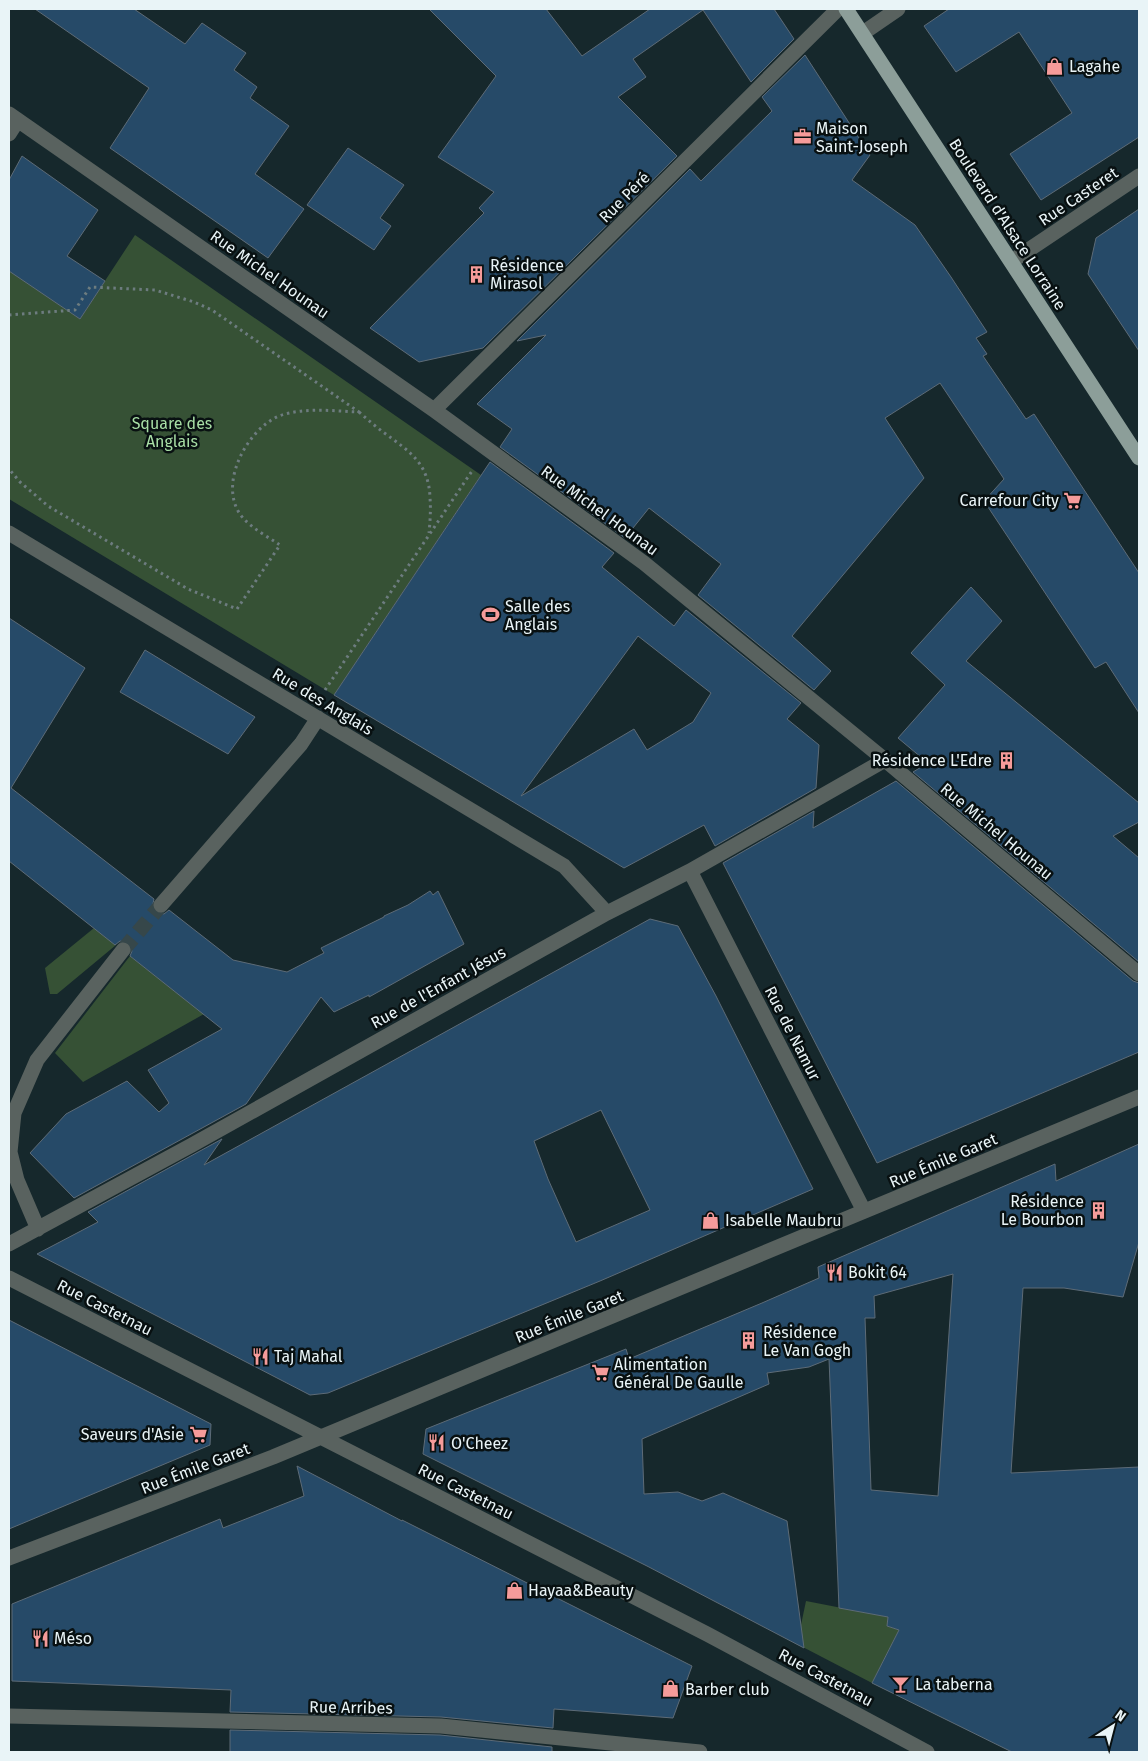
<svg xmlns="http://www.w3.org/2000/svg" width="1148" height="1761" viewBox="0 0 1148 1761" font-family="'Fira Sans',sans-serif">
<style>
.green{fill:#365135}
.building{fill:#264a68;stroke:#5d6b77;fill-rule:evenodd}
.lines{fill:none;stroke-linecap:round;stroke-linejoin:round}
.minor-tunnel{stroke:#36474a;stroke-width:15;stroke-dasharray:15 8;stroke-linecap:butt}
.path{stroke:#6d7c7f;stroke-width:3;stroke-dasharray:2.5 4;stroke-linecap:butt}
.minor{stroke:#59625f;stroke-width:15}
.major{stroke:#8c9e99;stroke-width:15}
.labels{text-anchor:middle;stroke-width:5;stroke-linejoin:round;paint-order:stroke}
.poi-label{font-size:16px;fill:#e9f4f7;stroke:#081011;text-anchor:start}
.street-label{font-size:16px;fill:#e9f4f7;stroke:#081011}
.park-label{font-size:16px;fill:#a8dea5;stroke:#081011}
</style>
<rect width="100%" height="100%" fill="#16282c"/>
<path class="green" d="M135 235 481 475 334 695 9 499V270L80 319Z
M94 928 116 945 57 994H50L45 968Z
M130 956 204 1014 83 1082 55 1053Z
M806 1601 888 1617 887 1626 899 1630 872 1683 797 1644Z"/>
<path class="building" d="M35 9H134L185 44 202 23 246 53 234 70 257 87 250 98 289 126 255 174 304 209 268 258 110 148 149 88Z
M429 9H546L582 56 650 9H774L794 39 751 82 703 10 633 59 646 77 618 97 677 156 483 348 419 362 370 328 484 213 479 208 494 192 438 157 496 76Z
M949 9H1139V137L1041 200 1010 154 1072 113 1019 32 956 72 924 26Z
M805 55 870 155 852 180 915 225 951 277 987 332 976 338 987 354 983 356 1026 419 1034 414 1139 573V713L1106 662 1095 668 984 501 1004 479 940 383 885 418 924 478 792 636 831 671 814 690 698 595 721 564 649 508 625 538 500 447 512 429 477 404 546 335 517 341 690 169 701 181 772 111 762 97Z
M348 148 404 185 380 218 391 226 374 250 307 205Z
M22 156 98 210 67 256 105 281 80 319 9 271V180Z
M1139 209V351L1088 274 1096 238Z
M490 462 614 553 602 567 674 626 686 610 801 703 787 719 819 745 816 788 715 846 704 825 624 868 334 695ZM638 636 711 693 693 722 647 750 634 729 521 796Z
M971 587 1002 621 966 661 1139 803V822L1113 836 1139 858V962L913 772 928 763 898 738 945 685 911 653Z
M9 618 85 668 11 788 154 899 152 908 155 912 164 914 169 910 233 960 287 972 324 953 321 948 384 917V916L408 905 430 891 433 895 438 891 464 944 369 997V995L334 1012 321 997 246 1104 74 1198 30 1153 66 1114 127 1081 159 1112 169 1103 148 1070 222 1029 130 956 132 951 129 943 120 941 115 945 9 861Z
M145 650 255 717 228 754 120 692Z
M896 781 1133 981 1139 983V1052L877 1163 723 863 814 811 813 828Z
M650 919 678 926 716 996 813 1189 600 1281 328 1393 310 1395 37 1254 98 1222 88 1212 222 1139 204 1165ZM601 1110 650 1210 576 1242 548 1179 534 1141Z
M1139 1144V1242L1123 1297 1064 1288H1023L1011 1473 1139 1467V1752H1012L872 1683 899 1630 887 1626 888 1617 839 1608 829 1359 809 1367 767 1373 769 1384 642 1439 644 1494 678 1492 702 1501 723 1493 787 1521 804 1648 647 1566 423 1454 426 1429 626 1349 629 1359 762 1303 819 1278 818 1267 1055 1164 1056 1181ZM953 1274 938 1496 871 1490 865 1318H875L874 1296Z
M9 1320 211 1424 210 1445 9 1529Z
M297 1466 402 1521V1520L692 1666 673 1718 554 1709 553 1728 441 1717 230 1712 231 1690 12 1681V1604L220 1519 223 1528 304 1496Z
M230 1730 440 1735 552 1747V1752H230Z"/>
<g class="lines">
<path class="minor-tunnel" d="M123 950 161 905"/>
<path class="path" d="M9 315 75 310 90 287 155 290 194 302 212 310 359 412C333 411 304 407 279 416 246 430 216 487 243 518 253 529 268 537 280 545L237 609 188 589 48 506 20 482 9 469
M359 412C367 419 375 426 383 432 409 451 429 463 430 498 431 510 430 522 429 533
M325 690 472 471"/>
<path class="minor" d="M863 33 898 9
M9 114 434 410 644 563 885 760 1139 974
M9 134 18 120
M1012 261 1139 176
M434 410 838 9
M9 533 564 866 607 913
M690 871 864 1211
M161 905 301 744 318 718
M38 1229 17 1180 10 1152 14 1113 37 1060 123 950
M9 1244 192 1145 607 913 690 871 885 760
M9 1278 707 1634 927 1752
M9 1558 273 1457 1139 1097
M9 1716 441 1726 700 1752"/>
<path class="major" d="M846 9 1139 458"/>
</g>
<defs>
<symbol id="shop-bare" viewBox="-9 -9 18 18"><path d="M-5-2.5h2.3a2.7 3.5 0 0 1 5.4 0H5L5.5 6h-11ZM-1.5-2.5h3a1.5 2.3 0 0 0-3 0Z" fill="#f59b9a" stroke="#081011" stroke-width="2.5" paint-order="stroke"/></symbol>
<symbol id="office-bare" viewBox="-9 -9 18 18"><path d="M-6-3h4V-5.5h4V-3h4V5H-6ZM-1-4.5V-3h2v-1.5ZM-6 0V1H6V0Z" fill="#f59b9a" stroke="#081011" stroke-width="2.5" paint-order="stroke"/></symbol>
<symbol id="building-bare" viewBox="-9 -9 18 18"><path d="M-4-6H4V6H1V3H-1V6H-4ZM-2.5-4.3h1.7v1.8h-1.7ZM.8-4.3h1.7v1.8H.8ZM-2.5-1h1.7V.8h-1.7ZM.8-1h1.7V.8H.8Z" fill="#f59b9a" stroke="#081011" stroke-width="2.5" paint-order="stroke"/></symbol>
<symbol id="supermarket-bare" viewBox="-9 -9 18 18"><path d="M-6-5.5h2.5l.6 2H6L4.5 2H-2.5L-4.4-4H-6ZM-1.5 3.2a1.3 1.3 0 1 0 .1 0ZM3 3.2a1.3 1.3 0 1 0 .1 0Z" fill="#f59b9a" stroke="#081011" stroke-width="2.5" paint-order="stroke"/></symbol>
<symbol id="stadium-bare" viewBox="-9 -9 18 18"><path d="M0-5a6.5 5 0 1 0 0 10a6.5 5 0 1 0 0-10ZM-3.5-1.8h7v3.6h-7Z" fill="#f59b9a" stroke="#081011" stroke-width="2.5" paint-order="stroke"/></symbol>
<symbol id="restaurant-bare" viewBox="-9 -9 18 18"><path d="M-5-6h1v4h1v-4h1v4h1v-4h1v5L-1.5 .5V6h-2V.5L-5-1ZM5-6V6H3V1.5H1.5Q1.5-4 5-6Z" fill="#f59b9a" stroke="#081011" stroke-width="2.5" paint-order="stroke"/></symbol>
<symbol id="bar-bare" viewBox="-9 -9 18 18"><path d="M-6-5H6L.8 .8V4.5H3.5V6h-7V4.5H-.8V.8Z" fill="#f59b9a" stroke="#081011" stroke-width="2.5" paint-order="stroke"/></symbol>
</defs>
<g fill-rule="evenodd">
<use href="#shop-bare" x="1042" y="54" width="25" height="25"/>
<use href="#office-bare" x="790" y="124" width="25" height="25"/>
<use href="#building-bare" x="464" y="262" width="25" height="25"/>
<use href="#supermarket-bare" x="1060" y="488" width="25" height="25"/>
<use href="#stadium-bare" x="478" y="602" width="25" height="25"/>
<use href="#building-bare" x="994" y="748" width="25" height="25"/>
<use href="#building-bare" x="1086" y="1198" width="25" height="25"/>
<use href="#shop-bare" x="698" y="1208" width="25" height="25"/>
<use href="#restaurant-bare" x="822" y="1260" width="25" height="25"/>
<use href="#building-bare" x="736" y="1328" width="25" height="25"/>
<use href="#restaurant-bare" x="248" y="1344" width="25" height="25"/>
<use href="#supermarket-bare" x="588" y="1360" width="25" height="25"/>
<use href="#supermarket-bare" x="186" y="1422" width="25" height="25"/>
<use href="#restaurant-bare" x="424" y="1430" width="25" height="25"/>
<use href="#shop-bare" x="502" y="1578" width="25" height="25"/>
<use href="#restaurant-bare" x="28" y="1626" width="25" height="25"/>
<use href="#bar-bare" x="888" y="1672" width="25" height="25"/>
<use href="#shop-bare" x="658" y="1676" width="25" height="25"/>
</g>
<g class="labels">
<g class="poi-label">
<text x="1069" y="72">Lagahe</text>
<text x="816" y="134">Maison<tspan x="816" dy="18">Saint-Joseph</tspan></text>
<text x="490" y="271">Résidence<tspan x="490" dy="18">Mirasol</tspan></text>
<text x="1059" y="506" text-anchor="end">Carrefour City</text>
<text x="505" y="612">Salle des<tspan x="505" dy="18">Anglais</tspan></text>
<text x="992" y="766" text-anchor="end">Résidence L'Edre</text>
<text x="1084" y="1207" text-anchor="end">Résidence<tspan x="1084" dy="18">Le Bourbon</tspan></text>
<text x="725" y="1226">Isabelle Maubru</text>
<text x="848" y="1278">Bokit 64</text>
<text x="763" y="1338">Résidence<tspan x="763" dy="18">Le Van Gogh</tspan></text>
<text x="274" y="1362">Taj Mahal</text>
<text x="614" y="1370">Alimentation<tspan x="614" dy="18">Général De Gaulle</tspan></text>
<text x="184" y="1440" text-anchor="end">Saveurs d'Asie</text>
<text x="451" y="1449">O'Cheez</text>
<text x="528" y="1596">Hayaa&amp;Beauty</text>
<text x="54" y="1644">Méso</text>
<text x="915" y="1690">La taberna</text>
<text x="685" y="1695">Barber club</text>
</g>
<g class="street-label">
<text transform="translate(1078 196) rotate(-34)" y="6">Rue Casteret</text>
<text transform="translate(624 197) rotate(-45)" y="6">Rue Péré</text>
<text transform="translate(1008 224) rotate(57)" y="6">Boulevard d'Alsace Lorraine</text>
<text transform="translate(270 274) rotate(35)" y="6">Rue Michel Hounau</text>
<text transform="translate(600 510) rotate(36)" y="6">Rue Michel Hounau</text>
<text transform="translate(323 701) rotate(31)" y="6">Rue des Anglais</text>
<text transform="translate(997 831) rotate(40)" y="6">Rue Michel Hounau</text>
<text transform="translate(438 987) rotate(-29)" y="6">Rue de l'Enfant Jésus</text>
<text transform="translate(793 1033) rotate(63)" y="6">Rue de Namur</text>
<text transform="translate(943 1160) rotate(-23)" y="6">Rue Émile Garet</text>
<text transform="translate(105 1307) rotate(27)" y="6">Rue Castetnau</text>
<text transform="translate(569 1316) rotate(-22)" y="6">Rue Émile Garet</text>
<text transform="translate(195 1468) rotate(-21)" y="6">Rue Émile Garet</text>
<text transform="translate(466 1491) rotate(27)" y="6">Rue Castetnau</text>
<text transform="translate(826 1677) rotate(28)" y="6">Rue Castetnau</text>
<text transform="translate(351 1707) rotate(1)" y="6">Rue Arribes</text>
</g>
<g class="park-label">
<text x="172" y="429">Square des<tspan x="172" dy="18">Anglais</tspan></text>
</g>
</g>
<rect width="1148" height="1761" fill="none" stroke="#e9f4f7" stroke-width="20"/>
<g transform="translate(1113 1726) rotate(36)" stroke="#081011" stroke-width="4" paint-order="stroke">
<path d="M0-4L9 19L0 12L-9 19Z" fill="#e9f4f7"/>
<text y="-8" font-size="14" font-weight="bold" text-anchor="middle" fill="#e9f4f7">N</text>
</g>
</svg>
